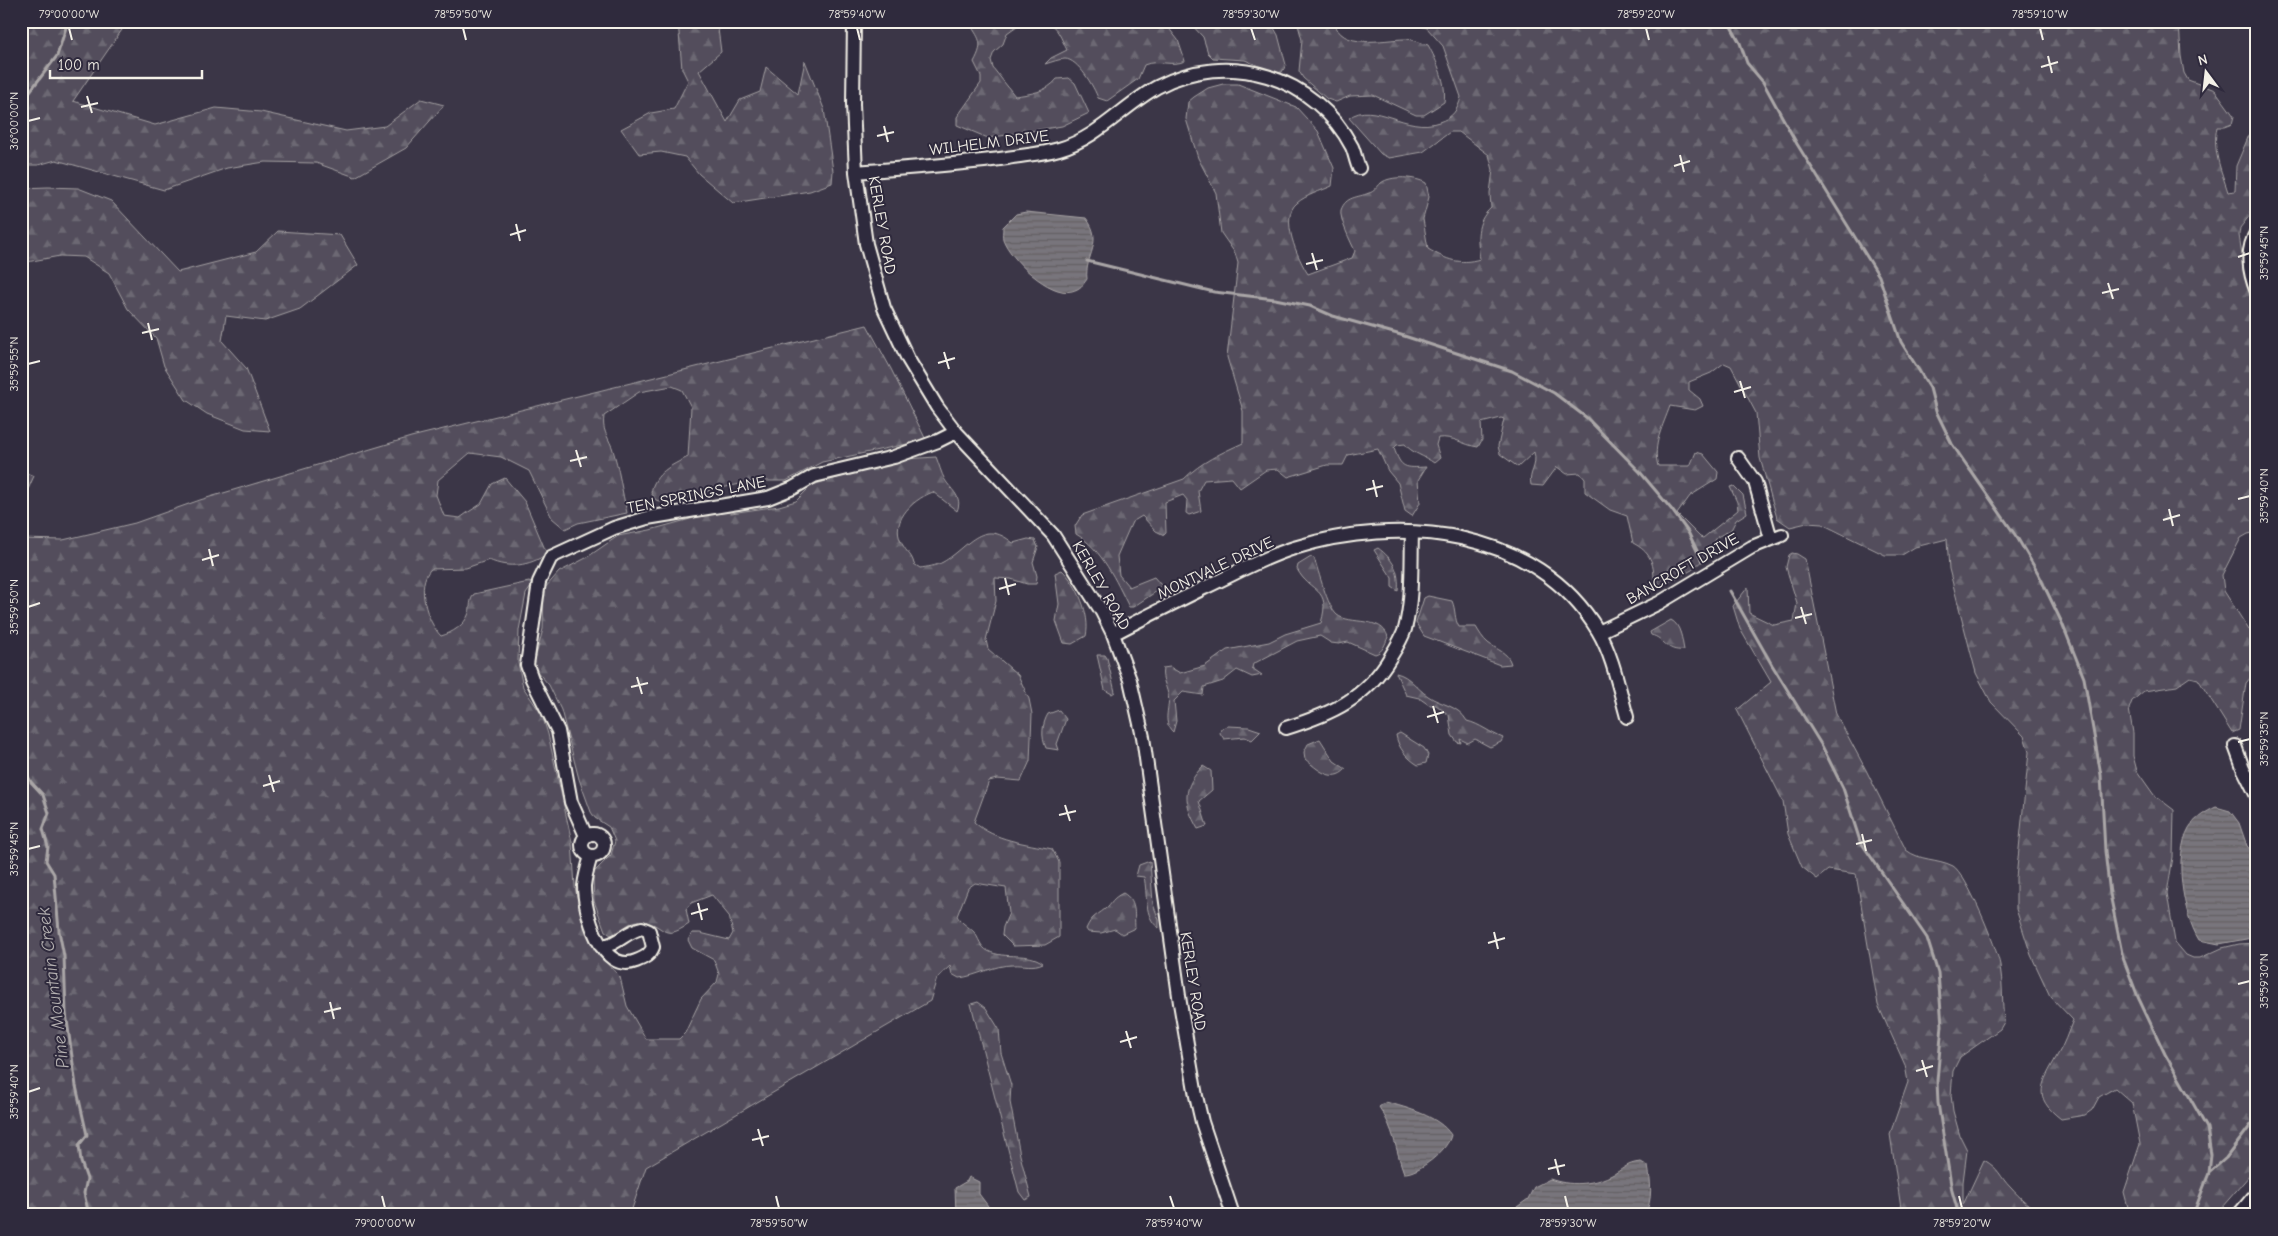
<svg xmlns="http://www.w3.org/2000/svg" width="2278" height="1236" viewBox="0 0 2278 1236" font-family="'Comic Neue',sans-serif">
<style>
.forest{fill:url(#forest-firs);stroke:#a4a0a2}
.water{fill:url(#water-rules);stroke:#aaa6a7}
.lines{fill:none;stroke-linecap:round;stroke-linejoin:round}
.stream{stroke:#aaa6a7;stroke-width:3}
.minor-casing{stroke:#f4f1e8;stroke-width:16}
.major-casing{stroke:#f4f1e8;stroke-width:20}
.minor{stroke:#2f2a3d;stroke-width:12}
.major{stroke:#2f2a3d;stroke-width:16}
.ticks{fill:none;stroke:#f4f1e8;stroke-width:2}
.labels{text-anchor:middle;stroke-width:4;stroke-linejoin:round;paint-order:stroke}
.street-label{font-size:16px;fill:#f4f1e8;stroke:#2f2a3d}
.water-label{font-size:18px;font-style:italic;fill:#b6b2b2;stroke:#2f2a3d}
.neatline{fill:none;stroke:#f4f1e8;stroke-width:2}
.ticks-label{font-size:12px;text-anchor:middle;fill:#f4f1e8}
</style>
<defs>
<pattern id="forest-firs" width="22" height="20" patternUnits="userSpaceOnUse" patternTransform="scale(1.25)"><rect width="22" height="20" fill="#534e5c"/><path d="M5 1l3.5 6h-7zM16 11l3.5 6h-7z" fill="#6c6873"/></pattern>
<pattern id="water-rules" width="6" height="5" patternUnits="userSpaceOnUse" patternTransform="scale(1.25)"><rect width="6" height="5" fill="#78747b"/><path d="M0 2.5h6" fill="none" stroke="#636063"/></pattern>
</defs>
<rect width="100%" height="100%" fill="#3b3647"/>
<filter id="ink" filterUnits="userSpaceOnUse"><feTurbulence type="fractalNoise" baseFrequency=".02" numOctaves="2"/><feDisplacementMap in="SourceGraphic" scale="10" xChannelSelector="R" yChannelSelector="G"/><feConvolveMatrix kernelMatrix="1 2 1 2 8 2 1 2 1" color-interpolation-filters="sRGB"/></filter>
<g filter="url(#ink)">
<path class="forest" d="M21 21H138L126 24 73 101 155 125 216 108 261 112 346 131 385 126 421 99 444 105 406 148 355 177 316 163 265 162 227 168 164 190 56 160 38 165H21Z
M678 21H717L721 52 699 71 727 122 740 100 760 92 766 67 798 94 805 61 824 109 833 171 832 183 810 191 733 203 699 174 685 157 661 152 639 154 621 129 651 113 674 109 688 81 682 69Z
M968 21H1024L1007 33 1003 44 994 52 991 60 993 68 1015 96C1030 94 1047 92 1057 79L1069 78 1075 83 1089 113 1062 126 988 138 957 125V117L981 83V76L974 62C985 42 979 39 968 21Z
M1034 21 1164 22 1178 40 1185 61C1172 67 1158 59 1144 65L1138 79 1107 101 1098 98C1094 87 1078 59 1065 59 1059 59 1052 62 1045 64L1051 58 1067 50C1057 30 1057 23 1034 21Z
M1188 21H1270L1278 35 1286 65 1282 72 1275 73 1245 60 1213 58 1208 53 1203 37Z
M1297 21H1334C1340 51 1384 39 1405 39 1413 39 1421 43 1428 45 1437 61 1447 84 1444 102L1424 115H1416L1373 95 1350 96 1336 102 1327 99 1303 78 1299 71 1302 40Z
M1412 21H2179L2181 56 2184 73 2188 80 2215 90 2234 116 2232 124 2224 127H2217C2212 150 2221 170 2228 192L2235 191 2236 166 2252 128H2257V191L2250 215 2240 228 2239 235 2244 268 2257 305V532L2248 534 2241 538 2222 575 2224 591 2249 630 2257 629V670L2246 683 2239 730 2232 733 2198 679 2190 677 2177 686 2144 691 2132 701 2129 709 2133 733V756L2137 771 2154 795 2174 810 2173 857 2167 893 2175 942 2186 955 2193 958H2200L2222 948 2239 944 2257 943V1167L2215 1215H2130L2124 1192 2140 1144 2132 1103 2115 1088 2099 1097 2092 1110 2085 1115 2061 1119C2031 1096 2042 1084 2057 1056 2064 1045 2068 1032 2073 1020L2050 996 2031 955 2016 909V878L2029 752 2024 736 1991 702 1976 673 1949 569 1947 539 1915 547 1902 555H1885L1822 524 1807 523 1790 527 1777 518 1760 458 1756 413 1731 366 1724 363 1711 373 1689 382V390L1700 399 1703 406 1695 410 1670 406C1663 426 1652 445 1658 466H1690L1696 452 1703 454 1718 472 1717 479 1690 496 1677 514 1700 537 1703 538 1738 510 1737 502 1730 487 1734 486 1743 495 1747 513 1736 520 1731 530 1717 537 1708 555 1692 570 1639 597V593L1654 581C1654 562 1650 552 1633 543L1627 516 1610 510 1585 492V479L1580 473 1567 474 1557 467 1543 486 1531 485C1528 472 1538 468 1534 452L1518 467 1500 454 1498 446 1504 419 1501 418 1481 423 1482 440 1478 447C1463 445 1454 436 1438 438L1436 445 1440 458 1434 463C1425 456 1411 453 1405 444L1397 445 1394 448C1401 469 1405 468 1426 467L1418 480 1420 503 1412 516 1405 511 1398 483 1388 471 1378 449 1348 455 1343 465H1327L1288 477 1278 469 1266 470 1240 488 1232 478 1204 480 1198 491 1201 511 1189 515 1186 513 1187 500 1183 495 1165 502 1166 533 1164 535 1156 531 1142 516 1132 522 1117 556 1119 575 1129 587 1154 577 1161 585 1157 591 1133 607H1129C1116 581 1102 549 1076 534L1075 526 1082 515 1184 479C1201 462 1221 453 1243 443V411L1227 357 1238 263 1235 253 1221 233 1216 193 1198 158 1186 119 1188 102 1194 97 1208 88 1223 84H1238L1296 107 1318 131 1334 168 1332 186C1321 191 1306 195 1297 203 1279 217 1298 259 1308 274L1352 258 1355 251C1351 242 1339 219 1341 210 1346 196 1357 198 1369 193 1374 192 1377 187 1381 183 1391 175 1416 177 1426 183L1429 197 1423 219 1428 249C1447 260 1459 265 1480 259 1477 240 1475 222 1491 208L1490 193 1493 170 1489 155 1459 132H1450L1423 152 1389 158 1381 154 1349 118C1373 99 1407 134 1439 122 1452 118 1458 110 1461 97L1443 46 1427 28 1413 24Z
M48 187 78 188 111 201 178 272 256 252 278 231 340 235 358 265 300 309 265 321 226 316 222 341 246 368 270 431 245 429 207 414 186 400 164 366 156 338 128 309 109 273 84 257 60 256 21 263V188Z
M867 325 891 369 926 440 822 462 786 481H754L703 492 672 503H664L656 500 651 493C654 473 672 465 688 457L691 407 682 390 672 386 639 392 604 416C602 430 607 435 612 447 619 468 622 492 627 513L578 523 565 529 552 518 529 471 501 457 470 453 438 480 436 495 444 516 460 518 467 513 481 504 492 484 505 478 525 502 547 554C529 566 509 569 489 560L466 568 431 569C415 584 427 622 441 636 452 633 465 625 469 613 471 606 469 601 474 594L529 582 533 584 526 594 519 630 518 663 523 687 542 715 548 734 572 842 575 887 582 920 599 955 620 977 627 1006 646 1039H679L685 1033 701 999 717 982 719 974 714 960 692 948 688 940 692 933H700L729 940 733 933 729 916 712 895 691 903 686 909 689 924C660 944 666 922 639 921 628 921 622 932 611 935L605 931 594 901 593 878 595 871 611 855 615 841 609 827 595 818 591 812 579 779 561 710 549 685 533 667 543 629 544 589 559 572 586 558 618 536 650 530 723 510 731 513 779 506 796 501 812 485 905 459 936 457C939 464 941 473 945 480 952 491 963 497 957 511L933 492C911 500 887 524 904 547 908 554 912 555 914 564L920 568C927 567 936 566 943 562 968 548 982 517 1013 543L1028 539 1035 540 1038 547 1033 562 1037 576 1036 584H1027L1011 579 995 578 996 601 986 640 988 649 1018 675 1029 699 1032 714 1030 761 1021 781 997 779 989 781 974 822C995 841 1025 843 1052 849L1059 862V937L1045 945 1013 946 1002 935 1003 927 1009 913 1006 888 975 883 968 888 957 916C962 924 968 926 974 932 979 938 980 947 988 951 1005 960 1028 951 1043 963 1033 968 1024 964 1012 965 994 965 977 976 959 978L952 974 950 966 937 978 930 1001 646 1167 630 1215H21V539L63 540 135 523 200 500 411 437Z
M21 471 34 476 21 505Z
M1378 548C1393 559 1400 571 1398 591L1392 587V578L1374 550Z
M1792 553 1797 554 1805 559 1836 714 1866 770 1906 850C1920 861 1937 858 1953 866 1966 873 1997 948 2000 965 2003 983 2002 1003 2004 1022L2000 1029 1960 1057 1953 1071 1951 1095 1953 1111 1960 1136 1967 1150 1963 1182V1205L1984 1160C2000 1169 1999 1176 2011 1188 2020 1198 2031 1208 2044 1215H1902L1890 1134 1908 1082 1905 1065 1878 1005 1856 874 1828 870 1817 879 1802 867 1788 834 1783 801 1737 710 1771 682 1740 629 1733 606 1748 587 1749 613 1774 625 1794 621 1797 603 1786 567 1789 555Z
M1311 557 1314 558C1319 572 1327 606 1337 615 1350 625 1382 616 1388 637 1385 644 1383 652 1375 654L1348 642 1339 644 1331 643 1320 636 1297 641 1253 664 1252 668 1262 675 1252 677 1237 670 1223 681 1204 687 1203 695 1183 692 1174 701 1176 721 1173 732C1161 721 1171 707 1168 694 1166 685 1161 678 1163 668L1170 667 1180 673 1205 666 1227 650 1269 642 1285 634 1321 623C1332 586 1310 594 1297 569L1298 565Z
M1062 570C1077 584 1091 615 1086 636L1072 644 1064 643 1056 621 1059 604 1055 573Z
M1428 596 1452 601C1456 610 1454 619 1459 627H1476C1479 632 1483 639 1488 643 1497 650 1508 652 1511 664L1500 665 1424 636 1416 623 1424 598Z
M1671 620C1681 625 1682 640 1684 650 1665 652 1665 638 1651 635L1650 632Z
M1097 655H1105L1107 658 1115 692 1112 694 1105 690Z
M1396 673C1410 676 1416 688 1428 696 1441 705 1458 705 1467 721 1480 724 1490 733 1503 738L1501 742 1490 747 1475 739 1468 743 1460 739 1461 743 1457 742 1452 735 1449 715 1436 705H1429L1419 698 1406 695Z
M1059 710 1066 719 1057 744 1059 750 1046 748C1041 737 1042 724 1048 714Z
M1228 726 1249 727 1261 731 1252 740 1245 737 1224 739 1220 733 1221 729Z
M1400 733 1424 748 1428 755 1426 763 1418 765C1407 758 1398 748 1396 735Z
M1320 739 1334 761 1346 769C1332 784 1317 769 1305 759L1304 752 1308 744Z
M1203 766 1211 771 1212 790 1199 801 1207 826 1198 829C1183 803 1182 788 1203 766Z
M1150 861 1153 904 1159 920V928C1143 917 1148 894 1144 877L1136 876 1139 865Z
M1123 893C1137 901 1134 913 1135 928L1122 934 1115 929 1101 933 1088 932 1086 929C1092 916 1095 917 1105 909 1113 902 1111 899 1123 893Z
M978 1002 986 1008 999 1029 1001 1053 1011 1085 1010 1102 1020 1155 1031 1197 1025 1200 1019 1192 971 1004Z"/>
<path class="water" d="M1026 212 1086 218C1105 242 1084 256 1087 279 1083 285 1080 289 1072 291 1050 297 1010 259 1003 239 1002 236 1003 231 1003 227L1016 214Z
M2216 807 2230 811 2239 823 2247 846 2257 857V937L2219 944 2199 940C2183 914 2173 856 2189 828 2194 819 2207 811 2216 807Z
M1386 1102C1407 1108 1439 1116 1451 1135 1449 1149 1418 1174 1404 1173 1395 1149 1395 1130 1379 1107Z
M1641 1162 1648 1166C1651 1184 1653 1198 1645 1215H1506L1528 1199 1534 1187 1550 1179C1569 1186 1591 1185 1610 1176 1623 1170 1626 1163 1641 1162Z
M969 1177 979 1182V1194L988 1206 987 1215H956L955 1188 967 1181Z"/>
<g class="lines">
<path class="stream" d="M1728 21 1740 43 1747 63 1763 82 1797 144 1879 276 1901 342 1930 388 1936 411 1952 444 2018 539 2038 573 2062 623 2084 678 2101 775 2105 851 2110 894 2123 958 2138 997 2165 1054 2207 1128 2211 1155 2209 1173 2193 1215
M21 140 27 95 57 56 68 21
M1087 261 1214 292 1275 299 1310 306 1333 316 1401 335 1512 371 1554 393 1587 418 1640 472 1672 510 1688 532 1702 561
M1730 591 1772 665 1822 746 1843 788 1860 841 1927 938 1938 973 1942 1025 1937 1081 1938 1103 1952 1191 1959 1215
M21 764 31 782 43 795 49 813 43 829 48 847 46 861 54 874 59 931 64 956 66 1013 76 1086 87 1135 79 1145 81 1162 87 1179 84 1193 89 1215
M2209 1173 2226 1158 2257 1117"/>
<defs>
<path id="minor" d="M854 21 853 104 856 172 866 244 884 308 908 359 937 407 956 432 1053 535 1102 612 1113 634 1130 680 1143 737 1180 1003 1196 1096 1202 1122 1233 1215
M856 172C907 168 957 165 1007 158 1024 155 1042 154 1059 149 1098 138 1123 106 1157 87 1228 49 1315 76 1352 147 1355 154 1356 162 1359 168
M2257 231C2245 251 2249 272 2257 292
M1738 458 1755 482 1771 539
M1599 632 1659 603 1752 547 1782 535
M1113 634C1143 618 1174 603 1204 588 1234 574 1262 558 1294 548 1399 515 1537 528 1598 631 1613 656 1619 689 1627 717
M1286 728C1331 714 1366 699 1391 656 1396 648 1402 638 1405 629 1413 599 1411 563 1412 532
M2235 746 2243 768 2257 796
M582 845a11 11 0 1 1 22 0a11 11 0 1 1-22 0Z
M586 836 571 802 558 731 532 679 527 665 539 582 551 557 614 528 647 518 768 498 793 488 814 476 894 457 938 441 956 432
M591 856C588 866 585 876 584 886 584 911 601 975 636 961 644 958 650 955 653 947L649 931 642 928C626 931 617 946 601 946"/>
<path id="major" d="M2241 1215 2257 1196"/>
</defs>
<use href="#minor" class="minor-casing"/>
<use href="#major" class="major-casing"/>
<use href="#minor" class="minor"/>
<use href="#major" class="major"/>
</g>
</g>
<path class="ticks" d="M69 28 72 40M463 28 466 40M857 28 860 40M1251 28 1255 40M1646 28 1649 40M2040 28 2043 40M2048 56 2052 73M2041 67 2058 62M87 96 92 113M81 107 98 103M28 121 40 118M884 126 888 142M877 136 894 132M1680 155 1684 172M1674 166 1690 161M516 224 520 241M510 235 526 230M1312 253 1317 270M2238 257 2250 253M1306 264 1323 260M2108 283 2113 299M2102 293 2119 289M148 323 152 340M142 333 159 329M944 352 949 369M938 363 955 358M28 364 40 361M1740 381 1745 398M1734 392 1751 387M576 450 581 467M570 461 587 457M1373 480 1377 497M1366 490 1383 486M2238 499 2250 496M2169 509 2173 526M2163 520 2180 515M209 549 213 566M202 560 219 555M1005 578 1009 595M999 589 1016 584M28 607 40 603M1801 607 1806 624M1795 618 1812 614M637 677 642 694M631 687 648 683M1433 706 1438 723M1427 717 1444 712M2238 742 2250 739M269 775 274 792M263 786 280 781M1065 805 1070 821M1059 815 1076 811M1862 834 1866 851M1856 844 1872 840M28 849 40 846M698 903 702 920M691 914 708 909M1494 932 1498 949M1488 943 1505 938M2238 984 2250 981M330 1002 334 1019M324 1012 341 1008M1126 1031 1131 1048M1120 1042 1137 1037M1922 1060 1927 1077M1916 1071 1933 1066M28 1092 40 1088M758 1129 763 1146M752 1140 769 1136M1555 1159 1559 1175M1548 1169 1565 1165M382 1196 385 1208M776 1196 779 1208M1170 1196 1174 1208M1565 1196 1568 1208M1959 1196 1962 1208"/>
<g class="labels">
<g class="street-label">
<text transform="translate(989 142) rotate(-7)" y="6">WILHELM DRIVE</text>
<text transform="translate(883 225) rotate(80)" y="6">KERLEY ROAD</text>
<text transform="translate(696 494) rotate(-11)" y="6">TEN SPRINGS LANE</text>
<text transform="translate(1215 567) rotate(-25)" y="6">MONTVALE DRIVE</text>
<text transform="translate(1682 568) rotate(-30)" y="6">BANCROFT DRIVE</text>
<text transform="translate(1102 585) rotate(60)" y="6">KERLEY ROAD</text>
<text transform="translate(1194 981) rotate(81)" y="6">KERLEY ROAD</text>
</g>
<g class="water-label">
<text transform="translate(53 988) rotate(-97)" y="6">Pine Mountain Creek</text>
</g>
</g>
<rect width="2278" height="1236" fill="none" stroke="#2f2a3d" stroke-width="55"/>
<g transform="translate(2206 72) rotate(345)" stroke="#2f2a3d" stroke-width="4" paint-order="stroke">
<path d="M0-4L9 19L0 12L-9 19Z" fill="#f4f1e8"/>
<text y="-8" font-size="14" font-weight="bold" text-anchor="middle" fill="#f4f1e8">N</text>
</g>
<path d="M50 70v8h152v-8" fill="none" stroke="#f4f1e8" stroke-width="2.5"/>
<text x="58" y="70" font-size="15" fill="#f4f1e8" stroke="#2f2a3d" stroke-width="4" paint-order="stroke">100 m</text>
<rect x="28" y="28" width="2222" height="1180" class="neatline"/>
<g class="ticks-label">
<text x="69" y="18">79°00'00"W</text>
<text x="463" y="18">78°59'50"W</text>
<text x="857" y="18">78°59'40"W</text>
<text x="1251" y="18">78°59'30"W</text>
<text x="1646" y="18">78°59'20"W</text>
<text x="2040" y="18">78°59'10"W</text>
<text transform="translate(14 121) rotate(-90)" y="4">36°00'00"N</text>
<text transform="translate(2264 253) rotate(-90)" y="4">35°59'45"N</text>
<text transform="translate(14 364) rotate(-90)" y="4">35°59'55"N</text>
<text transform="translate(2264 496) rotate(-90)" y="4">35°59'40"N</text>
<text transform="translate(14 607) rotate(-90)" y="4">35°59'50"N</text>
<text transform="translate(2264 739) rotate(-90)" y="4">35°59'35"N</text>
<text transform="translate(14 849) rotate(-90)" y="4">35°59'45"N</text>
<text transform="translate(2264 981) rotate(-90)" y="4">35°59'30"N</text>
<text transform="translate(14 1092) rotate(-90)" y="4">35°59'40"N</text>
<text x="385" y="1227">79°00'00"W</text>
<text x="779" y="1227">78°59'50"W</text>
<text x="1174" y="1227">78°59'40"W</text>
<text x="1568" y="1227">78°59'30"W</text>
<text x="1962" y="1227">78°59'20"W</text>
</g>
</svg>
